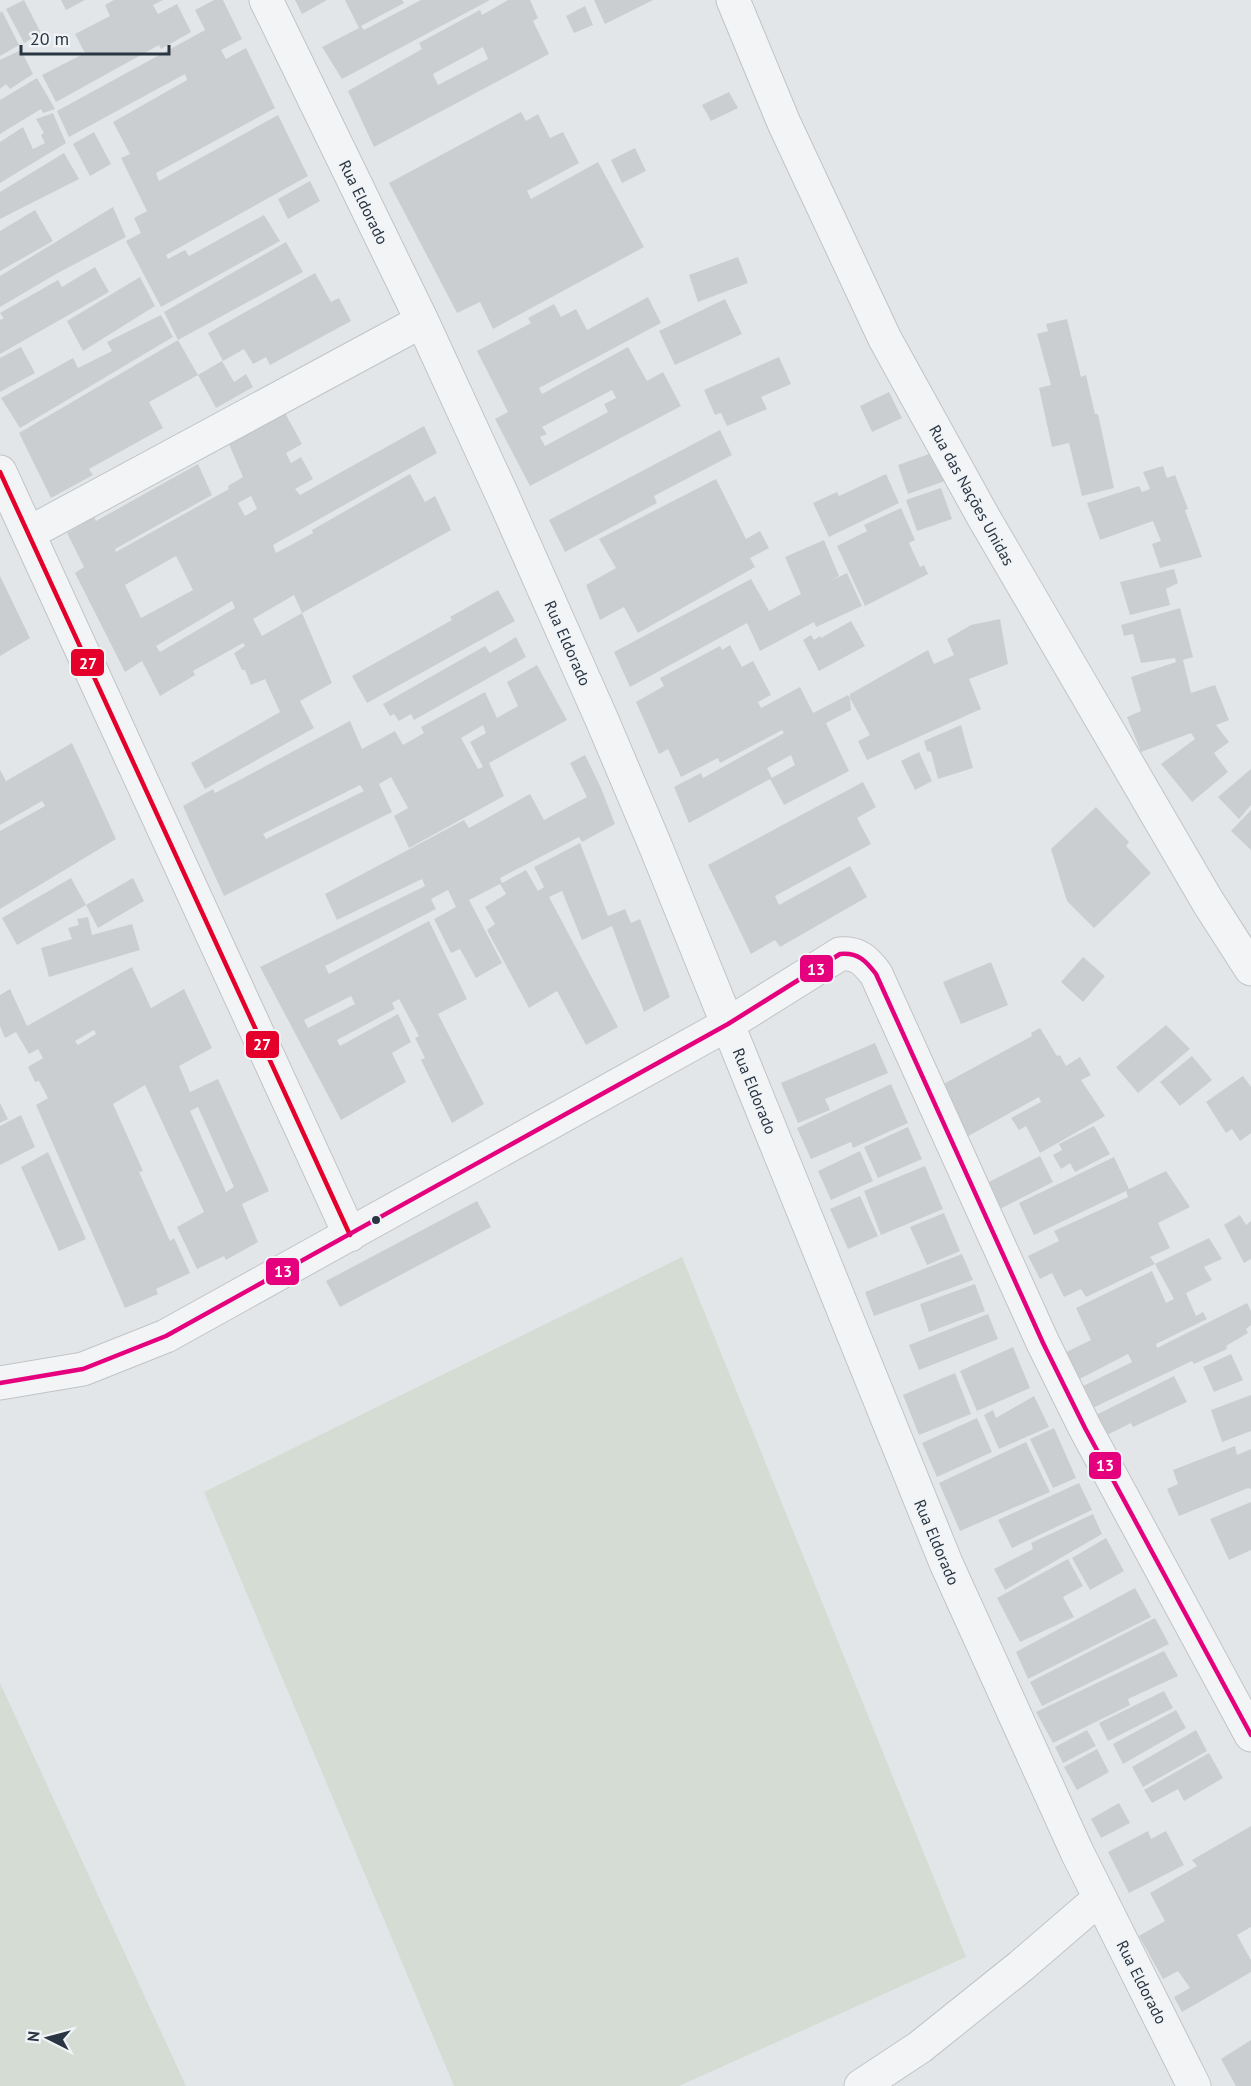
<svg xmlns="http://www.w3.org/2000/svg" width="1251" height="2086" viewBox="0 0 1251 2086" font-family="'PT Sans',sans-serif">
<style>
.green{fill:#d4dcd3}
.building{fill:#cbced0;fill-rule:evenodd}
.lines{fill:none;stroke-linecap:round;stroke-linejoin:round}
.minor-casing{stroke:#c1c4c6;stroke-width:35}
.minor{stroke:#f2f4f5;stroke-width:33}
.bus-1-casing{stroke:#f1f4f7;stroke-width:9}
.bus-2-casing{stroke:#f1f4f7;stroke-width:9}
.bus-1{stroke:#e4002b;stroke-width:4.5}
.bus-2{stroke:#e5007d;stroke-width:4.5}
.bus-dot{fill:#293542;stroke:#f1f4f7;stroke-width:2}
.labels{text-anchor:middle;stroke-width:4.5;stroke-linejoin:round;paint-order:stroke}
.street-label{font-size:16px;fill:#293542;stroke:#f1f4f7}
.line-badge{stroke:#f1f4f7;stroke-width:2}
.badge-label{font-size:16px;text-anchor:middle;font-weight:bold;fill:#fff}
</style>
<rect width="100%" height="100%" fill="#e3e6e8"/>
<path class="green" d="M682 1257 966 1957 679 2086H454L204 1492Z
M0 1683 186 2086H0Z"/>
<path class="building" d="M24 0 41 33 24 43 6 9Z
M61 0H85L66 10Z
M114 0H163L153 5 158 14 177 4 191 32 161 49 159 45 56 102 42 75 85 53 75 34 110 16 105 5Z
M214 0H223L242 39 221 50 226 59 246 48 275 108 156 173 159 181 278 115 308 176 166 255 168 259 185 250 189 256 264 215 280 241 161 307 126 241 141 233 134 218 147 211 121 158 130 154 113 122 187 80 185 74 69 137 57 111 205 30 195 10Z
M295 0H327L302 14Z
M345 0H402L404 3 361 26 364 30 421 0H490L342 79 322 47 359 28Z
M508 0H530L538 18 533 21 549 54 374 147 348 91 422 49 419 43 480 10 482 15ZM483 47 488 59 438 85 433 74Z
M594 0H653L605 24Z
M585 6 593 25 574 33 566 16Z
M2 11 19 45 0 56V13Z
M21 50 33 74 10 89 6 84 0 89V60Z
M37 78 55 109 43 113 41 109 0 134V100Z
M729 92 738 108 711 121 702 105Z
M521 112 526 121 538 114 550 138 563 132 579 163 527 191 531 199 598 162 644 247 493 329 480 302 457 313 389 183Z
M53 113 66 143 0 183V142L23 127 33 149 45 143 41 135 44 133 36 119Z
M94 132 111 164 90 176 73 144Z
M635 148 646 171 622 183 611 160Z
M64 153 79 179 0 219V192Z
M310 181 320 201 288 219 278 199Z
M113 207 126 237 56 274 0 307V276Z
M35 210 53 241 0 271V231Z
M286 242 303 272 178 340 164 312Z
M738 257 748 283 698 302 689 275Z
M95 267 109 292 0 354V320L4 318 0 313 58 280 62 287Z
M315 273 331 302 339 298 351 321 270 365 266 357 253 364 244 349 223 361 208 333Z
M140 277 155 306 83 351 67 321Z
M648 297 661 323 539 388 542 394 628 347 647 381 663 372 681 406 530 486 495 419 508 412 477 351 531 323 528 318 554 304 561 317 576 309 587 330ZM612 390 616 398 604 404 608 412 545 446 540 437 547 434 542 427Z
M725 299 742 334 675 365 659 331Z
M161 315 173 337 20 428 1 398 73 358 78 368 112 351 107 342Z
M1067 319 1081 377 1086 375 1095 414H1098L1114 488 1082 496 1069 443 1052 447 1039 388 1051 385 1037 334 1048 331 1046 324Z
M178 340 198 375 222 361 234 382 246 374 253 387 216 408 198 375 149 402 163 428 89 469 93 475 51 498 19 433Z
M21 347 35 373 0 392V358Z
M779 357 791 384 761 397 767 409 727 426 721 413 715 415 704 390Z
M889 392 902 418 872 432 860 406Z
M284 411 302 444 286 453 291 463 301 457 313 479 295 489 300 495 424 426 437 453 273 545 276 553 313 533 312 530 410 474 425 502 435 496 451 530 302 613 294 595 253 619 262 636 302 613 332 683 300 701 314 728 205 789 191 763 280 712 265 679 251 685 245 670H242L234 653 245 646 243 643 193 671 195 675 160 696 142 661 125 672 75 573 84 567 67 533 94 517 96 521 198 464 212 495 115 549 116 552 229 489 228 486 243 477 228 442ZM251 496 257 509 245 516 238 503ZM176 556 193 590 141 618 125 585ZM232 601 235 608 160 652 156 646Z
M720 430 732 455 654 496 657 503 565 552 549 520Z
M935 452 945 481 908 494 898 465Z
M1163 466 1167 478 1175 475 1188 509 1185 510 1202 557 1160 568 1152 544 1161 541 1153 521 1100 540 1087 503 1139 486 1142 492 1150 489 1143 472Z
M886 474 899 503 829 537 813 503 837 492 839 496Z
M716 479 746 539 760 531 769 548 750 558 755 567 638 633 624 607 600 620 586 585 616 568 599 539Z
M941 488 952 519 917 531 906 500Z
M901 508 915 540 909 543 920 567 924 565 928 574 865 606 837 546 867 531 864 525Z
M824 540 839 576 828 582 847 573 862 606 816 627 814 622 760 651 747 623 630 687 614 652 751 579 769 611 801 594 785 557Z
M1174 569 1178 583 1166 589 1170 605 1130 615 1120 582Z
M0 576 30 638 0 656Z
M498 590 515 621 367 703 352 676 452 620 450 617Z
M1180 608 1193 657 1183 660 1191 693 1215 685 1229 720 1216 725 1229 742 1214 753 1228 772 1192 802 1161 764 1195 739 1191 733 1141 752 1127 717 1141 711 1131 677 1176 662 1175 658 1141 663 1133 634 1124 636 1121 625Z
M1000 619 1008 664 969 679 981 709 867 760 858 741 870 735 850 698 851 710 826 723 849 771 784 805 770 779 795 765 791 755 767 768 772 778 689 823 674 787 701 773 703 778 784 733 782 730 720 763 718 758 681 777 668 749 659 754 636 702 664 686 660 678 720 646 722 650 730 645 742 667 753 661 771 695 758 702 761 708 800 687 813 713 848 695 850 698V694L928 650 934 664 954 655 947 639 971 625Z
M851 621 865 646 819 671 803 640 811 635 814 640 820 636 821 638Z
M516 637 526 657 414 720 411 714 399 721 394 714 390 716 383 704 485 646 490 653Z
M537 665 567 720 489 763 504 796 409 848 394 816 408 808 391 777 379 784 392 812 224 896 183 806 213 789 215 793 350 721 362 749 395 731 403 745 424 733 421 727 485 692 497 718 518 706 507 682ZM483 725 486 733 470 742 483 767 478 769 461 738ZM360 785 364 791 266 839 263 834Z
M961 725 973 768 938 779 931 752 927 751 924 741Z
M72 743 116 839 0 909V831L45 806 42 801 0 825V770L6 781Z
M919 752 932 781 915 790 901 761Z
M585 755 601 788 615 824 582 842 579 837 500 878 502 883 526 870 538 891 544 887 534 867 580 843 608 916 625 909 631 923 640 919 670 997 644 1012 612 926 582 940 562 891 549 897 618 1027 586 1045 557 991 529 1008 487 930 495 924 485 907 506 894 500 884 469 900 502 963 476 978 460 949 451 953 434 919 456 907 448 890 431 899 436 909 325 966 329 974 429 921 467 999 438 1014 484 1104 452 1123 421 1060 425 1058 415 1038 419 1036 399 999 392 1003 395 1009 337 1040 340 1046 398 1014 411 1042 392 1053 406 1082 341 1120 260 967 425 886 422 879 337 920 325 894 464 820 469 828 530 794 544 820 587 797 570 763ZM351 996 355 1004 308 1028 304 1020Z
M1251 769V805L1239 819 1218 797Z
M863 782 876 807 857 818 871 844 775 896 779 905 850 866 867 897 780 947 775 940 751 954 708 865Z
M1096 807 1129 842 1126 846 1151 873 1094 928 1067 901 1051 849Z
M1251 810V850L1231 831Z
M71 878 86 905 17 945 2 918Z
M133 878 144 901 98 928 86 905Z
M88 917 92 935 132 924 140 950 49 977 41 948 72 939 68 928 79 925 77 919Z
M1083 957 1105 976 1083 1002 1061 982Z
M991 962 1008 1005 961 1024 943 982Z
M132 967 151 1008 184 989 212 1048 179 1066 190 1092 218 1079 269 1191 242 1204 258 1242 226 1260 224 1256 197 1269 177 1227 204 1212 145 1085 113 1104 143 1171 139 1172 170 1241 174 1238 190 1273 156 1289 158 1294 125 1308 36 1105 48 1098 39 1081 35 1082 28 1067 43 1058 38 1049 29 1054 16 1032 5 1038 0 1026V995L10 989 27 1026ZM94 1030 96 1034 78 1045 75 1041ZM198 1107 234 1187 226 1192 190 1111Z
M1166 1025 1190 1049 1138 1093 1116 1067Z
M1040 1028 1057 1056 1060 1055 1066 1066 1080 1057 1091 1075 1081 1080 1105 1116 1040 1153 1026 1126 1019 1130 1011 1118 1041 1102 1039 1097 961 1140 938 1087 1032 1036 1031 1033Z
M875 1043 888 1073 825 1099 830 1110 798 1123 781 1083Z
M1192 1056 1212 1080 1180 1106 1160 1082Z
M1243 1076 1251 1087V1133L1240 1141 1232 1129 1226 1133 1206 1102Z
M891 1084 908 1123 853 1148 851 1142 811 1159 797 1128Z
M0 1103 8 1119 0 1123Z
M21 1115 35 1147 0 1165V1126Z
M1094 1126 1110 1154 1075 1172 1070 1163 1061 1169 1053 1155 1062 1150 1059 1144Z
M908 1127 922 1159 878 1178 864 1147Z
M860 1151 873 1181 831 1200 818 1171Z
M48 1152 86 1239 59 1251 21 1167Z
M1040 1156 1053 1182 992 1213 979 1187Z
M1114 1157 1129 1189 1166 1171 1190 1207 1158 1223 1170 1248 1150 1257 1155 1264 1086 1297 1081 1289 1064 1297 1052 1273 1040 1279 1028 1256 1059 1241 1054 1231 1128 1197 1126 1191 1034 1235 1019 1203Z
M925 1166 943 1209 881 1235 864 1191Z
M860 1196 878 1236 848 1249 830 1209Z
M477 1201 491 1227 340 1307 326 1281Z
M944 1213 960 1251 927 1265 910 1227Z
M1240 1215 1246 1225 1251 1221V1259L1244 1263 1224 1225Z
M1209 1238 1222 1259 1204 1267 1212 1280 1186 1293 1196 1316 1203 1312 1207 1319 1156 1344 1157 1348 1247 1303 1251 1311V1325L1246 1329 1248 1333 1226 1346 1227 1349 1194 1364 1192 1361 1084 1412 1073 1391 1132 1362 1128 1354 1070 1384 1056 1357 1091 1340 1076 1308 1152 1271 1166 1303 1174 1299 1155 1264Z
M962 1254 973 1280 874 1316 865 1292Z
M975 1284 985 1311 929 1332 920 1304Z
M988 1314 998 1339 919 1370 909 1345Z
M1013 1347 1030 1388 977 1411 960 1371Z
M1231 1354 1243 1380 1214 1392 1203 1367Z
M955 1373 971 1414 919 1435 903 1395Z
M1174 1376 1187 1402 1133 1427 1131 1423 1099 1439 1088 1419Z
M1251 1395V1431L1222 1442 1211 1410Z
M1034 1396 1049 1427 999 1449 984 1415 993 1410 996 1418Z
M977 1418 992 1452 937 1477 922 1443Z
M1054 1428 1076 1478 1053 1488 1030 1439Z
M1026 1442 1050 1492 960 1531 939 1483Z
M1235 1446 1237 1455 1251 1449V1489L1248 1488 1179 1516 1167 1489 1178 1484 1173 1470Z
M1079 1483 1092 1510 1012 1548 998 1520Z
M1251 1502V1550L1229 1560 1210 1519Z
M1093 1514 1102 1534 1005 1590 994 1569 1033 1549 1031 1543Z
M1106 1538 1124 1571 1090 1590 1072 1558Z
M1068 1559 1083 1586 1063 1597 1074 1617 1020 1642 997 1598Z
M1135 1588 1151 1617 1028 1679 1016 1652Z
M1155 1618 1169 1644 1042 1706 1030 1682Z
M1164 1651 1178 1676 1128 1699 1130 1705 1053 1743 1036 1712Z
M1164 1691 1173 1708 1108 1741 1099 1723Z
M1176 1710 1186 1728 1123 1764 1113 1744Z
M1087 1730 1096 1746 1063 1763 1055 1747Z
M1196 1730 1207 1751 1143 1787 1132 1767Z
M1097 1749 1109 1772 1077 1790 1064 1767Z
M1209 1753 1223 1778 1184 1801 1178 1789 1152 1803 1144 1790Z
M1119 1803 1130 1823 1101 1838 1091 1819Z
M1251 1826V1927L1237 1935 1251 1960V1972L1182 2012 1174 1997 1190 1988 1178 1971 1163 1979 1139 1936 1165 1921 1150 1893 1197 1866 1192 1860Z
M1148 1831 1151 1839 1166 1831 1184 1865 1129 1893 1108 1852Z
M1251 2040V2086H1236L1221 2059Z"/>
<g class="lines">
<defs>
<path id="minor" d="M266 0 422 321 504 499 602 720 655 845 946 1563 1077 1852 1194 2086
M733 0 784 123 885 339 984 518 1208 902 1251 969
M0 472 350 1235
M29 533 422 321
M0 1383 83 1369 166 1336 728 1024 840 954C858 952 866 961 876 974L1043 1343 1085 1428 1251 1735
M861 2086 920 2047 1021 1966 1100 1898"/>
</defs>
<use href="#minor" class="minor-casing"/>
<use href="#minor" class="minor"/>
<defs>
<path id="bus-1" d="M0 472 350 1235"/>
<path id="bus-2" d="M0 1383 83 1369 166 1336 728 1024 840 954C858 952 866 961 876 974L1043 1343 1085 1428 1251 1735"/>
</defs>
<use href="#bus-1" class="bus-1-casing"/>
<use href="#bus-2" class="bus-2-casing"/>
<use href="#bus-1" class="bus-1"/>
<use href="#bus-2" class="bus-2"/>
</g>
<circle class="bus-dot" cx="376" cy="1220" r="5"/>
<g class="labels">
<g class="street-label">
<text transform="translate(364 202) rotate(64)" y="6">Rua Eldorado</text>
<text transform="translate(972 495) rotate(61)" y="6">Rua das Nações Unidas</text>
<text transform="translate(568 643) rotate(66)" y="6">Rua Eldorado</text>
<text transform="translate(755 1091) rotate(68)" y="6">Rua Eldorado</text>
<text transform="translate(937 1542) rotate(67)" y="6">Rua Eldorado</text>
<text transform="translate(1142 1982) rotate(63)" y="6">Rua Eldorado</text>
</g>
</g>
<g class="line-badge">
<rect x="70" y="648" width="35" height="29" rx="6" fill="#e4002b"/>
<rect x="799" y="954" width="35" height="29" rx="6" fill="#e5007d"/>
<rect x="245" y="1030" width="35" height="29" rx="6" fill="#e4002b"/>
<rect x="265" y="1257" width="35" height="29" rx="6" fill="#e5007d"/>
<rect x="1088" y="1451" width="34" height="29" rx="6" fill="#e5007d"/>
</g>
<g class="badge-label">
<text x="88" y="669">27</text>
<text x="816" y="975">13</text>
<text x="262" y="1050">27</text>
<text x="283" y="1277">13</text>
<text x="1105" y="1471">13</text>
</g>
<g transform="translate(48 2038) rotate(276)" stroke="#f1f4f7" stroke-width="4.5" paint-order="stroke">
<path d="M0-4.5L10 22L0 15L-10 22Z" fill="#293542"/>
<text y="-9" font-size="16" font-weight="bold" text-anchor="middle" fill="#293542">N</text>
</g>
<path d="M21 45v9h148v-9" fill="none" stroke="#293542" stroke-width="3"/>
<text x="30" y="45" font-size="18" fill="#293542" stroke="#f1f4f7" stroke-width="4.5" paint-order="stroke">20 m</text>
</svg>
